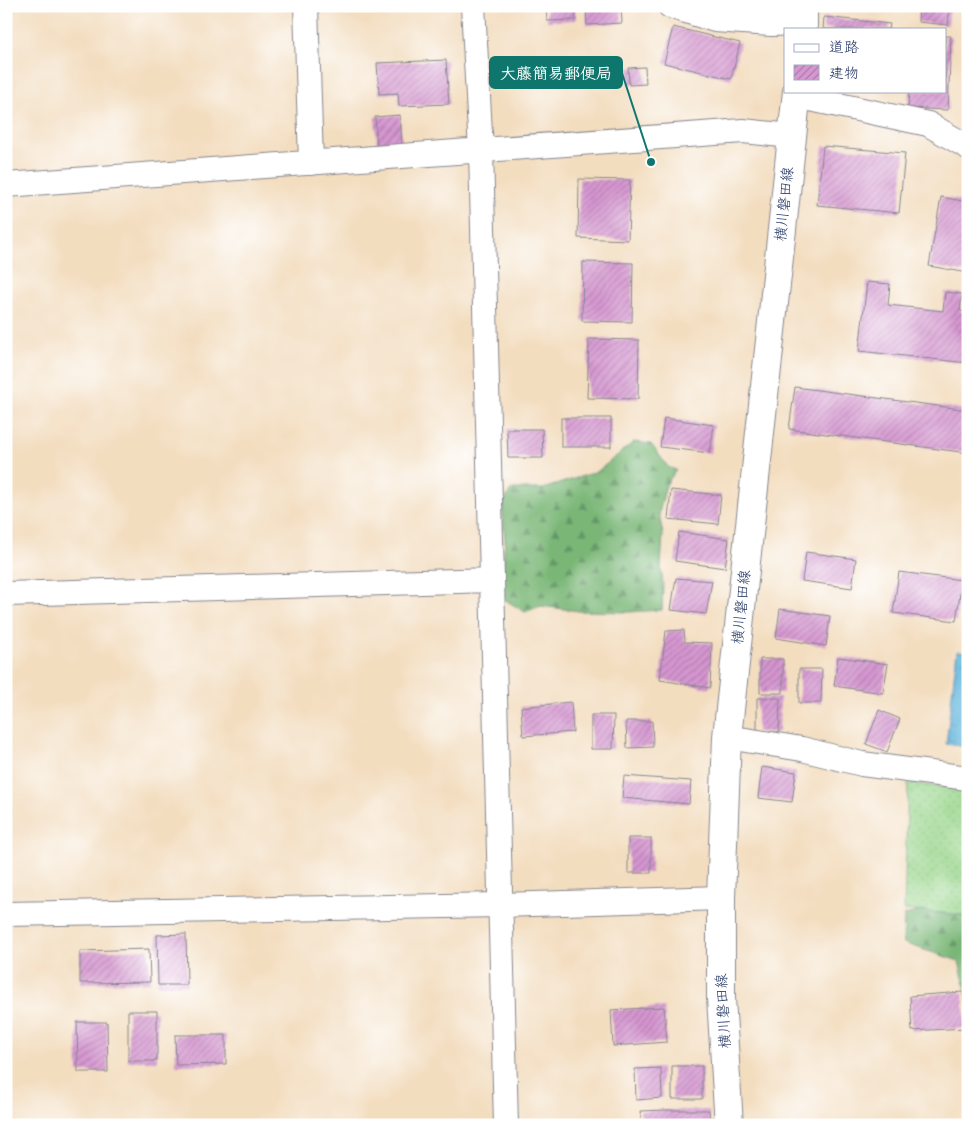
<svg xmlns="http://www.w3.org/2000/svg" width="974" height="1131" viewBox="0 0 974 1131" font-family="Sriracha,'Klee One',sans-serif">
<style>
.grass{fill:url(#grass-dots);stroke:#5a8274}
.forest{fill:url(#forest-firs);stroke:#4a736a}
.water{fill:url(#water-ripples);stroke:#3c729c}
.building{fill:url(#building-hatch)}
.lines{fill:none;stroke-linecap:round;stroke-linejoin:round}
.street-casing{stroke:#87868e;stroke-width:26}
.secondary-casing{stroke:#87868e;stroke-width:30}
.street{stroke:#fff;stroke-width:24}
.secondary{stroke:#fff;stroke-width:28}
.labels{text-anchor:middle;stroke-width:5;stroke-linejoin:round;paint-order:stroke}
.street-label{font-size:15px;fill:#1b2f5e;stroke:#fff}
.leader{fill:none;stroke:#0f766e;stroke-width:2}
.callout-dot{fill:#0f766e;stroke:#fff;stroke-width:2}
.callout{fill:#0f766e;stroke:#0f766e;stroke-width:2}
.callout-label{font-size:16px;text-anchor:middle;font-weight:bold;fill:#fff}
</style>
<defs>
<pattern id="grass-dots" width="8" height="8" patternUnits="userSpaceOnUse" patternTransform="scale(1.25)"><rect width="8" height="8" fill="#99d68b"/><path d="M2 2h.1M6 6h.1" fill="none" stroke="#83b87a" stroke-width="1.8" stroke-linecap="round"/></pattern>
<pattern id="forest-firs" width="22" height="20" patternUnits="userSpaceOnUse" patternTransform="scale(1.25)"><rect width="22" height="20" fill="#7ab777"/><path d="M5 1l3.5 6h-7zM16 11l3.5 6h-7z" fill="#639565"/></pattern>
<pattern id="water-ripples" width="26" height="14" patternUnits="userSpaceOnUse" patternTransform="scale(1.25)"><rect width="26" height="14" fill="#5db4da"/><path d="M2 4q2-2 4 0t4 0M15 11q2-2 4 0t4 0" fill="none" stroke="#4c93b4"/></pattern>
<pattern id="building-hatch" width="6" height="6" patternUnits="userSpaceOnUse" patternTransform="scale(1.25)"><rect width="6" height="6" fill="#d696d0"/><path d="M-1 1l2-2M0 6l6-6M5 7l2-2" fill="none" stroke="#ad7bac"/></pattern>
</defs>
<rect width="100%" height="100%" fill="#fff"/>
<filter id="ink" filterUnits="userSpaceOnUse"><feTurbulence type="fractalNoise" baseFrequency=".02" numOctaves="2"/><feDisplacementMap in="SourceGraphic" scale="10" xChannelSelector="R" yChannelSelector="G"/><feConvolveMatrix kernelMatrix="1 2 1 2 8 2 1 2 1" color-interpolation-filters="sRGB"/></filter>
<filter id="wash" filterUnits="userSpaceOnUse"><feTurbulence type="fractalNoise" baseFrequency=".0096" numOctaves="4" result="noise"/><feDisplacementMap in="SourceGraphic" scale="20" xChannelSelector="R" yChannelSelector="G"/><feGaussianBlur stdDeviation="1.12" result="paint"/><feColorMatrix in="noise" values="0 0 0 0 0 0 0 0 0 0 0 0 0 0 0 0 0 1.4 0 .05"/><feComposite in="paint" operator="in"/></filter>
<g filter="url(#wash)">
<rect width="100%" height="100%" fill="#f3ddbf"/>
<path class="grass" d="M908 783 968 790V916L904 910Z"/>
<path class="forest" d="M634 442 651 444 668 467 676 470 666 485 659 513 663 535 661 567 663 585 662 610 628 612 579 611 541 606 525 612 507 601 501 591 505 541 502 504 512 489H543L598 471Z
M922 911 968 916V999L959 961 903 943 904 915Z"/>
<path class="water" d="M957 651 968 652V747L946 744Z"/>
<g id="blocks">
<path class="building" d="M546 6H575L576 20 547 21Z
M621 6 622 23 587 25 586 8Z
M746 6H780V14H746Z
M919 6H950L948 25 918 22Z
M824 17 890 24 889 29H823Z
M673 27 740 43 731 79 664 63Z
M945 36H951L948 110 908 108 909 91H945Z
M446 60 449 104 399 106 398 93 379 94 377 63Z
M645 67 646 84 629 85 628 68Z
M400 115 402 145 377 146 375 117Z
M823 146 905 153 899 213 817 205Z
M579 179 630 180 628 240 578 238Z
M941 197 968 202V273L929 266Z
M583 262 633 263 632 322 582 321Z
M867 282 890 284 888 305 943 311 945 292 962 294 960 311 968 312V363L859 351Z
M589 339 639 340 638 399 587 398Z
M795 387 968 410V453L789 429Z
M561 418H611V447H561Z
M664 418 714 425 710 453 660 447Z
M507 429H542L543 458H508Z
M671 490 721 495 718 524 668 519Z
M679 532 729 539 725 568 675 561Z
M806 552 856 559 852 588 802 581Z
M899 572 962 580 956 621 893 613Z
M676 578 712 581 706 614 671 610Z
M780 609 830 616 826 646 776 638Z
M684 630 685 642 712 643 710 688 660 680 666 631Z
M838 657 888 664 883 693 834 686Z
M760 659H783V693H760Z
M799 669H822L821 703H799Z
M757 698H780L779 732H757Z
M571 702 573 732 523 736 521 707Z
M879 710 900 719 887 752 866 744Z
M591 715H614L613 749H591Z
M626 721H652L653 747 627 748Z
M762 767 796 772 792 802 758 798Z
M624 776 691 781 689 804 622 798Z
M628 838H651V873H628Z
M186 934 187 985H158L157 935Z
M149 949 150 982 80 983V951Z
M963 992 966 1028 912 1031 910 996Z
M664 1007 667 1042 613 1046 611 1010Z
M128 1011H157V1061H128Z
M77 1022H107L108 1072H78Z
M175 1035H226V1064L176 1065Z
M672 1066H702V1099H672Z
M661 1068 662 1098 636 1100 635 1069Z
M667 1110H709L710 1125H642L640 1111Z"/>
</g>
</g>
<g filter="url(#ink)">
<use href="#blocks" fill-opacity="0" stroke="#87868e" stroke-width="1"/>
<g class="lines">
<defs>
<path id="street" d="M306 6 311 163
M473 6 481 151 506 1125
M670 6 715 20 771 24 803 23
M796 96 928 124 968 147
M6 185 743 131 792 136
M6 594 492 580
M727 737 802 749 862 764 968 778
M6 914 501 905 721 898"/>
<path id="secondary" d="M803 6V29
M729 1125 721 998V898L727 737 797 91"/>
</defs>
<use href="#street" class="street-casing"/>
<use href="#secondary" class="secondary-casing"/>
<use href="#street" class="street"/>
<use href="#secondary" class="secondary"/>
</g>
</g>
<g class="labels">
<g class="street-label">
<text transform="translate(784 204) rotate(-84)" y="5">横川磐田線</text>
<text transform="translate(741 607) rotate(-84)" y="5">横川磐田線</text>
<text transform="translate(723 1011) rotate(-93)" y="5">横川磐田線</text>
</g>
</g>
<path class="leader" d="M651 162L622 73"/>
<circle class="callout-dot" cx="651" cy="162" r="5"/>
<rect class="callout" x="490" y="57" width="132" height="31" rx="5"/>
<g class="callout-label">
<text x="556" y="79">大藤簡易郵便局</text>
</g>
<rect width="974" height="1131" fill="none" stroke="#fff" stroke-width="25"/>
<rect x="784" y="28" width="162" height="65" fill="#ffffff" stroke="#a4acbf"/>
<rect x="794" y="44" width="25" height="8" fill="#ffffff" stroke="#a4acbf"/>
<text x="829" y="52" font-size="15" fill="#1b2f5e">道路</text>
<rect x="794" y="65" width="25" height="15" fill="url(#building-hatch)" stroke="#a4acbf"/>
<text x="829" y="78" font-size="15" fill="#1b2f5e">建物</text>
</svg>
